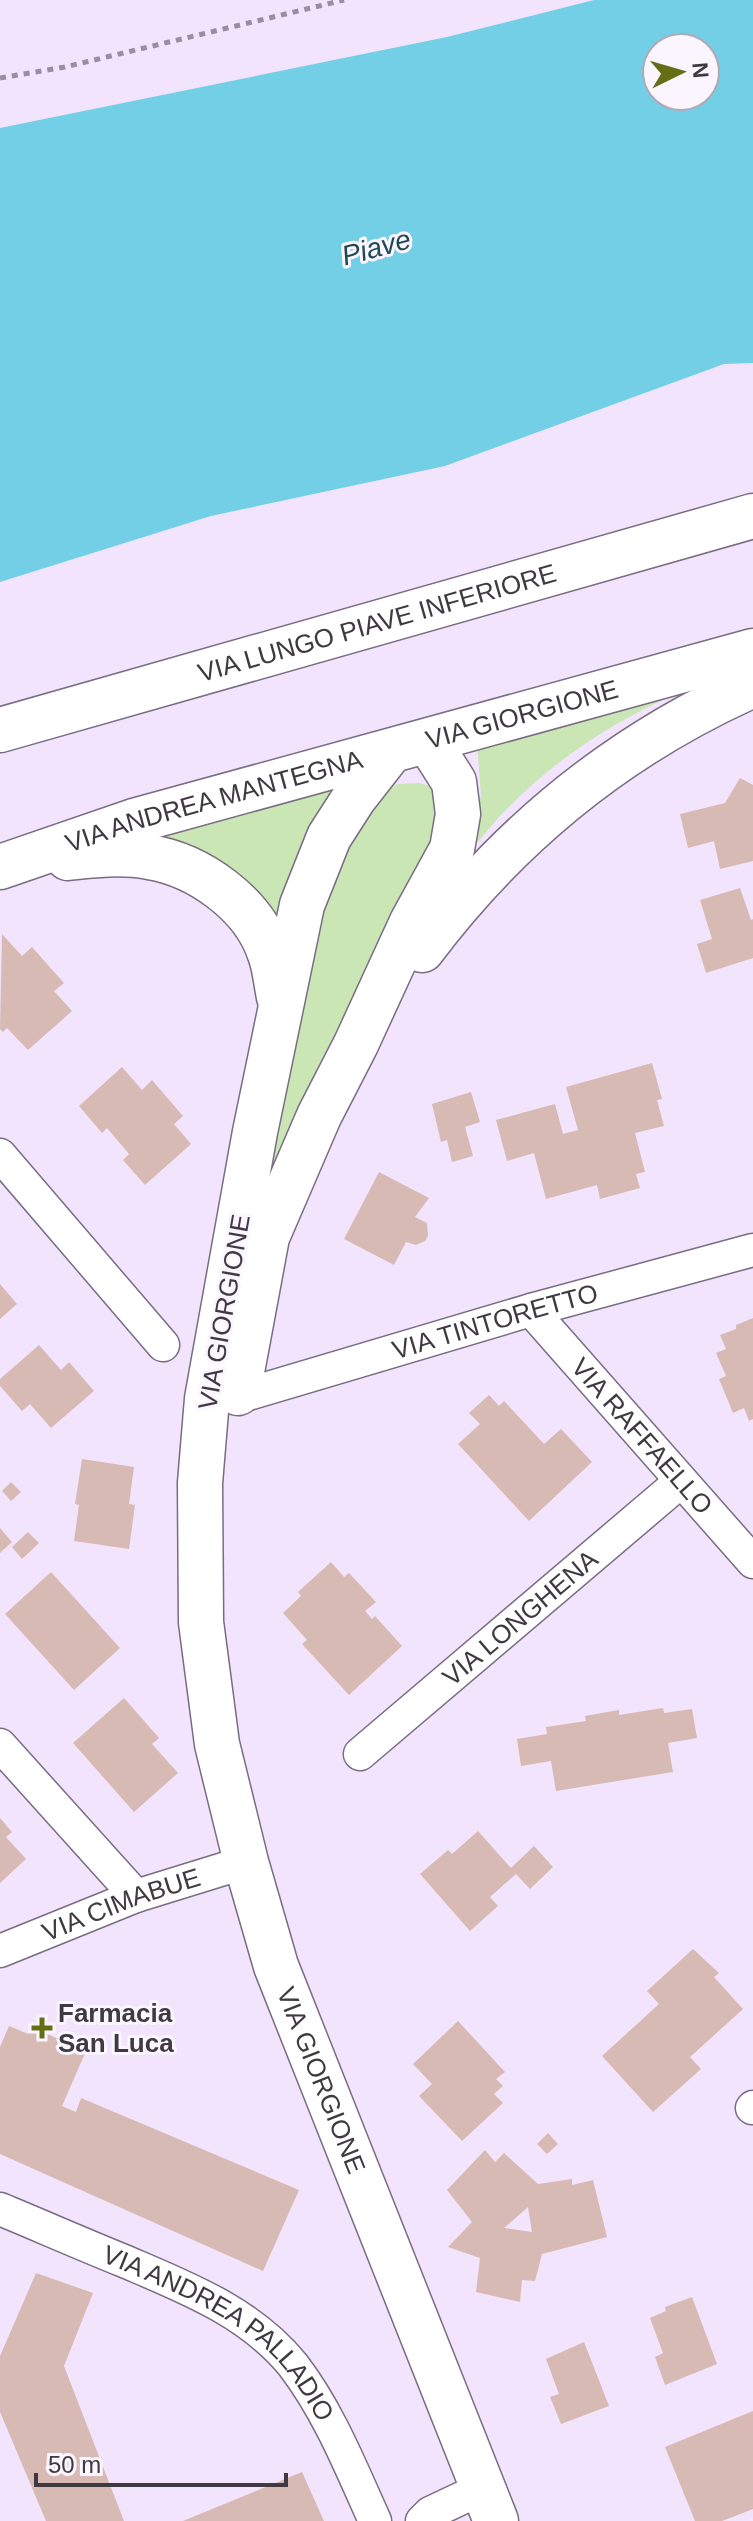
<svg xmlns="http://www.w3.org/2000/svg" width="753" height="2521" viewBox="0 0 753 2521" font-family="Arial,sans-serif">
<style>
.green{fill:#cae6b4}
.water{fill:#72cfe6;fill-rule:evenodd}
.building{fill:#d8bab4;fill-rule:evenodd}
.lines{fill:none;stroke-linecap:round;stroke-linejoin:round}
.street-casing{stroke:#796d82;stroke-width:35}
.secondary-casing{stroke:#796d82;stroke-width:47}
.path{stroke:#988e9f;stroke-width:5;stroke-dasharray:6 6;stroke-linecap:butt}
.street{stroke:#fff;stroke-width:32}
.secondary{stroke:#fff;stroke-width:44}
.poi-dot{fill:#666e15;stroke:#faf5fe;stroke-width:3}
.labels{text-anchor:middle;stroke-width:6;stroke-linejoin:round;paint-order:stroke}
.street-label{font-size:26px;fill:#3f3942;stroke:#faf5fe}
.poi-label{font-size:26px;font-weight:bold;fill:#3f3942;stroke:#faf5fe;text-anchor:start}
.water-label{font-size:28px;font-style:italic;fill:#1f4953;stroke:#faf5fe}
</style>
<rect width="100%" height="100%" fill="#f2e4fc"/>
<path class="green" d="M676 694C598 728 522 782 471 851L473 825 481 796 477 742Z
M343 779 278 945 136 837Z
M419 783 437 788 444 795 427 857 318 1066 265 1192 321 880 378 794 398 784Z"/>
<path class="water" d="M594 0H753V363L724 364 445 466 211 516 0 582V128L447 37ZM657 48H705V96H657Z"/>
<path class="building" d="M740 778 753 785V861L720 869 714 841 688 848 680 814 725 803Z
M740 888 751 920 753 919V958L706 973 697 944 712 939 700 900Z
M2 934 22 956 32 947 64 983 54 991 72 1011 28 1050 7 1028 3 1032 0 1029Z
M652 1063 662 1099 657 1100 664 1126 635 1133 645 1172 636 1174 640 1188 600 1199 597 1185 546 1199 534 1153 507 1161 496 1120 555 1104 563 1134 578 1130 566 1087Z
M122 1067 142 1090 152 1080 183 1116 174 1124 191 1144 145 1185 123 1160 129 1154 107 1128 102 1133 79 1106Z
M471 1092 480 1122 465 1127 473 1156 452 1162 447 1140 441 1142 432 1104Z
M379 1172 429 1198 415 1217 427 1223 428 1236 425 1241 416 1245 406 1242 394 1265 344 1239Z
M0 1284 17 1304 0 1319Z
M753 1318V1419L749 1421 744 1408 733 1413 719 1379 726 1376 716 1353 726 1349 720 1335 736 1329V1325Z
M39 1345 61 1370 69 1362 94 1391 51 1428 30 1404 22 1411 0 1386V1379Z
M489 1395 499 1406 504 1401 544 1444 561 1429 592 1462 529 1521 458 1444 480 1424 469 1413Z
M82 1459 134 1467 129 1504 135 1505 129 1549 74 1541 79 1505 75 1504Z
M11 1482 21 1492 11 1501 2 1491Z
M0 1528 12 1542 0 1553Z
M28 1532 39 1543 22 1559 12 1547Z
M331 1562 344 1577 349 1573 376 1602 365 1611 372 1619 375 1616 402 1646 349 1695 302 1644 307 1640 283 1613 301 1596 298 1592Z
M51 1572 120 1648 74 1690 5 1614Z
M124 1698 159 1738 152 1744 178 1773 134 1812 73 1743Z
M663 1708 664 1713 692 1709 697 1738 668 1743 673 1772 556 1791 551 1761 521 1766 517 1739 547 1734 546 1727 586 1721 585 1716 619 1710V1715Z
M0 1818 12 1832 6 1837 26 1859 0 1883Z
M478 1831 511 1868 534 1846 553 1867 530 1889 516 1874 490 1897 498 1906 470 1931 420 1874 448 1850 452 1854Z
M693 1949 719 1973 714 1977 743 2009 690 2057 701 2069 653 2112 602 2056 659 2004 647 1991Z
M458 2021 505 2072 496 2079 503 2086 494 2094 503 2103 462 2141 419 2096 432 2084 413 2064Z
M9 2026 28 2034 31 2027 86 2051 62 2106 76 2112 81 2098 299 2190 263 2271 0 2154V2047Z
M548 2133 558 2144 547 2154 537 2144Z
M485 2150 495 2162 504 2153 538 2184 572 2179V2185L593 2180 607 2237 542 2254 535 2281 522 2280 520 2302 476 2292 480 2258 448 2247 472 2222 447 2190ZM528 2207 532 2232 504 2228Z
M36 2273 93 2293 64 2366 124 2521H46L0 2412V2356Z
M692 2297 717 2364 665 2385 655 2357 663 2353 650 2318 666 2311 665 2307Z
M584 2342 609 2406 561 2424 550 2397 559 2394 546 2359Z
M753 2411V2509L722 2521H695L665 2447Z
M302 2472 324 2521H183Z"/>
<g class="lines">
<defs>
<g id="street">
<path d="M0 1155 163 1345"/>
<path id="s1" d="M531 1310 753 1562"/>
<path id="s2" d="M238 1397 531 1310 753 1250"/>
<path d="M0 1745 136 1896"/>
<path id="s3" d="M360 1754 680 1482"/>
<path id="s4" d="M0 1951 136 1896 246 1862"/>
<path d="M752 2108 753 2107"/>
<path id="s5" d="M0 2209C41 2226 82 2244 124 2261 185 2287 250 2312 293 2365 329 2412 351 2468 375 2521"/>
<path d="M422 2521 430 2513 481 2489"/>
</g>
<g id="secondary">
<path id="s6" d="M0 730 753 516"/>
<path id="s7" d="M390 752 354 798 329 837 302 905 255 1132 207 1399 200 1483 201 1622 217 1744 246 1862 276 1966 496 2521"/>
<path d="M68 858C94 855 123 852 149 857 199 865 254 904 270 954 275 967 276 983 279 997"/>
<path id="s8" d="M0 867 134 821 753 651"/>
<path d="M422 950C510 833 618 745 753 685"/>
<path d="M238 1393 267 1237 319 1116 356 1044 412 922 452 849 458 814 454 782 428 741"/>
</g>
</defs>
<use href="#street" class="street-casing"/>
<use href="#secondary" class="secondary-casing"/>
<path class="path" d="M0 78 65 67 344 0"/>
<use href="#street" class="street"/>
<use href="#secondary" class="secondary"/>
</g>
<path class="poi-dot" d="M38 2016h8v8h8v8h-8v8h-8v-8h-8v-8h8z"/>
<g class="labels">
<g class="street-label">
<text dy="9" stroke="none"><textPath href="#s6" startOffset="392">VIA LUNGO PIAVE INFERIORE</textPath></text>
<text dy="9" stroke="none"><textPath href="#s8" startOffset="544">VIA GIORGIONE</textPath></text>
<text dy="9" stroke="none"><textPath href="#s8" startOffset="224">VIA ANDREA MANTEGNA</textPath></text>
<text transform="translate(224 1312) rotate(-80)" y="9">VIA GIORGIONE</text>
<text dy="9" stroke="none"><textPath href="#s2" startOffset="268">VIA TINTORETTO</textPath></text>
<text dy="9" stroke="none"><textPath href="#s1" startOffset="168">VIA RAFFAELLO</textPath></text>
<text dy="9" stroke="none"><textPath href="#s3" startOffset="210">VIA LONGHENA</textPath></text>
<text dy="9" stroke="none"><textPath href="#s4" startOffset="130">VIA CIMABUE</textPath></text>
<text dy="9" stroke="none"><textPath href="#s7" startOffset="1380">VIA GIORGIONE</textPath></text>
<text dy="9" stroke="none"><textPath href="#s5" startOffset="256">VIA ANDREA PALLADIO</textPath></text>
</g>
<g class="poi-label">
<text x="58" y="2022">Farmacia<tspan x="58" dy="30">San Luca</tspan></text>
</g>
<g class="water-label">
<text transform="translate(376 247) rotate(-15)" y="10">Piave</text>
</g>
</g>
<g transform="translate(681 72) rotate(85)"><circle r="38" fill="#faf5fe" stroke="#afaab3" stroke-width="2"/>
<path d="M0-6L14 30L0 20L-14 30Z" fill="#666e15"/>
<text y="-12" font-size="22" font-weight="bold" text-anchor="middle" fill="#3f3942">N</text>
</g>
<path d="M36 2473v12h250v-12" fill="none" stroke="#3f3942" stroke-width="4"/>
<text x="48" y="2473" font-size="24" fill="#3f3942" stroke="#faf5fe" stroke-width="6" paint-order="stroke">50 m</text>
</svg>
